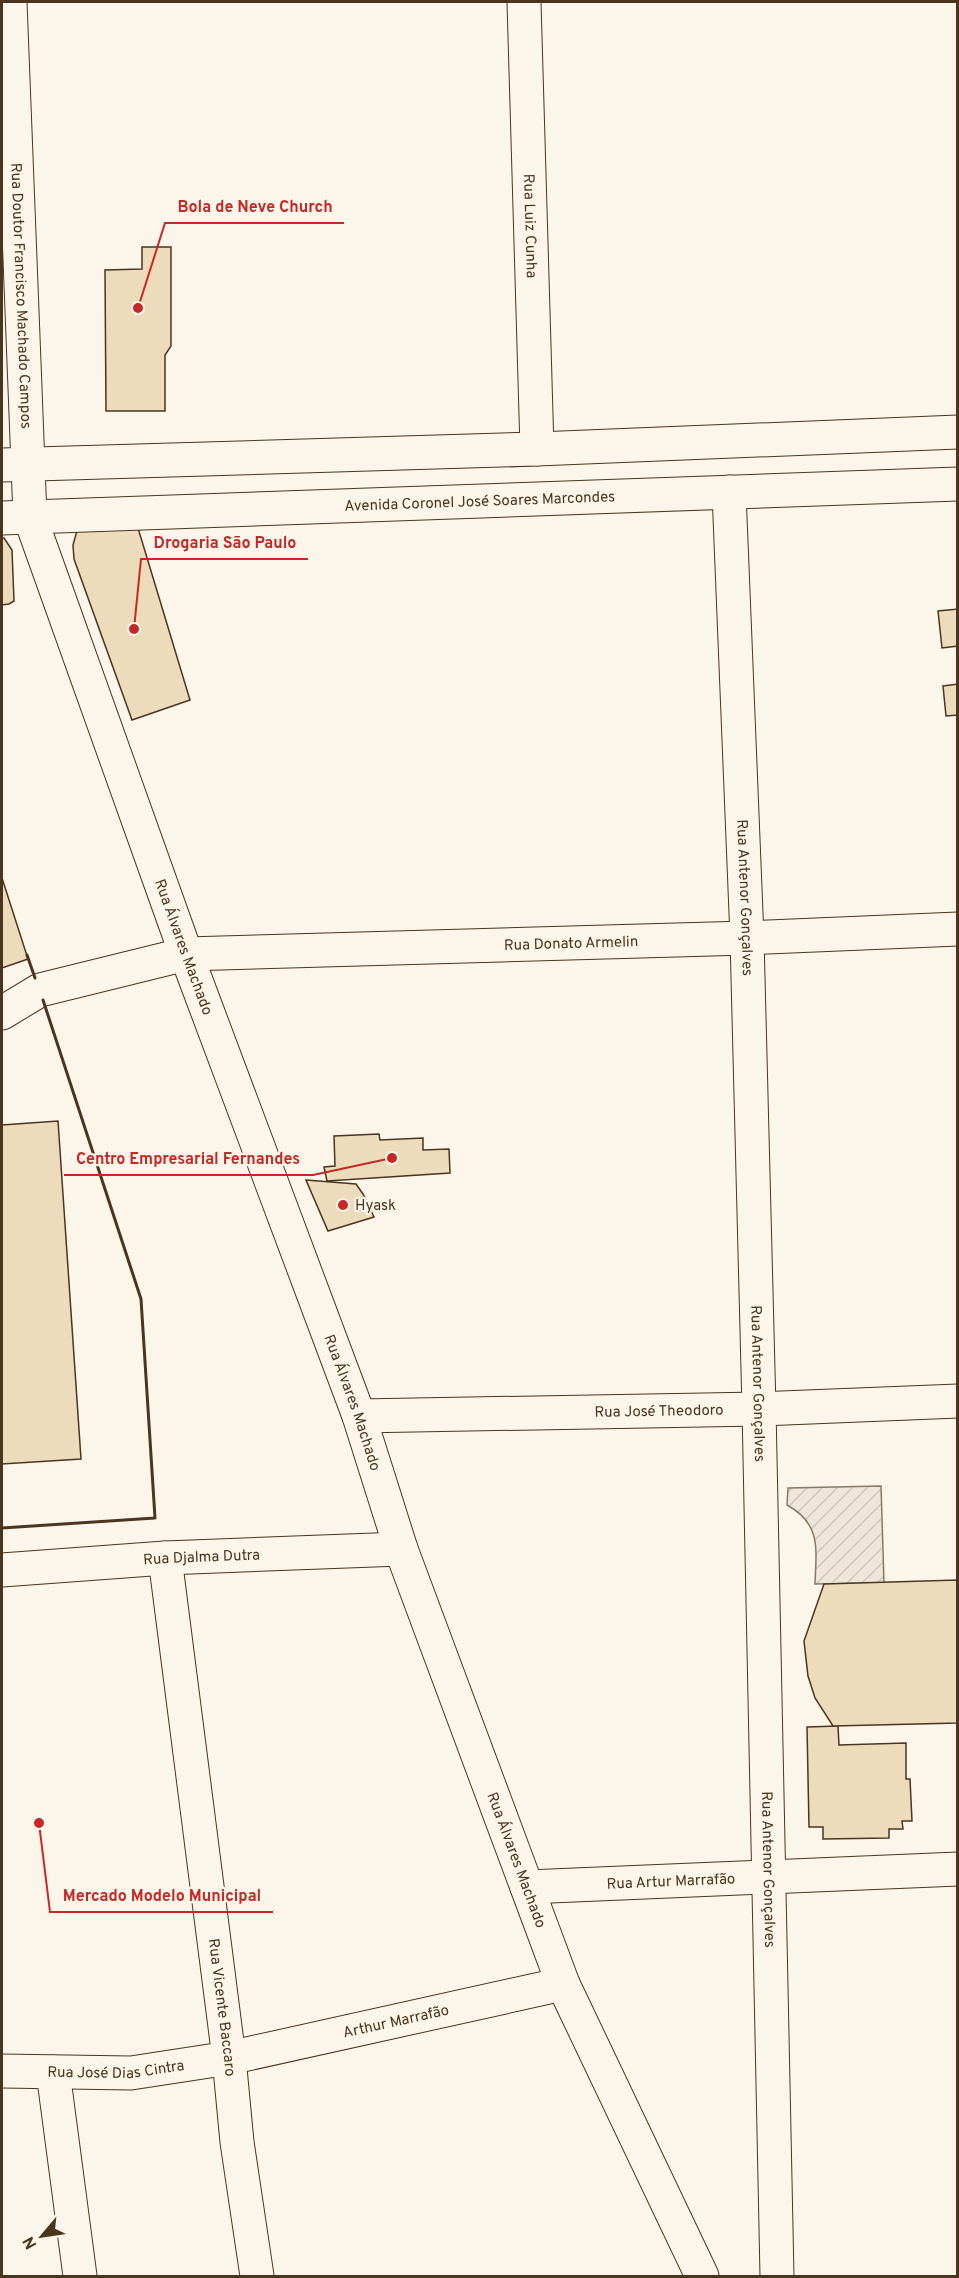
<svg xmlns="http://www.w3.org/2000/svg" width="959" height="2278" viewBox="0 0 959 2278" font-family="Overpass,sans-serif">
<style>
.garden{fill:url(#garden-furrows);stroke:#887966;stroke-width:1.5}
.building{fill:#ecdcbc;stroke:#4a3520;stroke-width:1.5}
.lines{fill:none;stroke-linecap:round;stroke-linejoin:round}
.minor-casing{stroke:#4a3520;stroke-width:35}
.major-casing{stroke:#4a3520;stroke-width:35}
.minor{stroke:#fbf6e9;stroke-width:33}
.major{stroke:#fbf6e9;stroke-width:33}
.wall{stroke:#4a3520;stroke-width:3}
.poi-dot{fill:#c62828;stroke:#fbf6e9;stroke-width:2}
.labels{text-anchor:middle;stroke-width:4.5;stroke-linejoin:round;paint-order:stroke}
.street-label{font-size:15px;fill:#4a3520;stroke:#fbf6e9}
.poi-label{font-size:15px;fill:#4a3520;stroke:#fbf6e9;text-anchor:start}
.leader{fill:none;stroke:#c62828;stroke-width:2}
.callout-dot{fill:#c62828;stroke:#fbf6e9;stroke-width:2}
.callout-label{font-size:16px;text-anchor:middle;font-weight:bold;fill:#c62828;stroke:#fbf6e9;stroke-width:4.5;stroke-linejoin:round;paint-order:stroke}
</style>
<defs>
<pattern id="garden-furrows" width="10" height="10" patternUnits="userSpaceOnUse" patternTransform="scale(1.5)"><rect width="10" height="10" fill="#ede6d9"/><path d="M-1 1l2-2M0 10L10 0M9 11l2-2" fill="none" stroke="#cdc6ba"/></pattern>
</defs>
<rect width="100%" height="100%" fill="#fbf6e9"/>
<path class="garden" d="M881 1486 884 1583 815 1584C816 1550 822 1524 787 1505L788 1488Z"/>
<path class="building" d="M142 247H171V346L165 355V411H106L105 270 142 269Z
M78 527 138 528 190 700 132 720 74 559 73 545Z
M2 538H4L12 550 14 601 9 604 2 605Z
M958 609V646L942 648 938 611Z
M958 684V715L946 716 943 686Z
M2 878 28 959 2 968Z
M58 1121 81 1459 2 1464V1125Z
M379 1134 380 1140 423 1138V1150L449 1149 450 1173 327 1181 324 1167 335 1166 334 1136Z
M306 1180 356 1184 363 1194 374 1217 328 1231Z
M958 1580V1723L833 1726 815 1698 808 1676 804 1641 824 1584Z
M838 1726 839 1745 906 1743V1779H910L912 1821H902L903 1829H889V1838L823 1839V1827H809L807 1727Z"/>
<g class="lines">
<defs>
<g id="minor">
<path id="s1" d="M10 2 30 517 186 954 359 1416 401 1549 563 1984 702 2276"/>
<path id="s2" d="M524 2 537 449"/>
<path id="s3" d="M729 492 747 938 759 1409 777 2276"/>
<path id="s4" d="M2 1013 40 990 186 954 747 938 958 929"/>
<path id="s5" d="M359 1416 759 1409 958 1401"/>
<path id="s6" d="M165 1558 229 2058 237 2142 257 2276"/>
<path id="s7" d="M2 1570 165 1558 401 1549"/>
<path id="s8" d="M527 1887 958 1869"/>
<path id="s9" d="M2 2071 131 2073 229 2058 563 1984"/>
<path d="M53 2072 80 2276"/>
</g>
<g id="major">
<path d="M2 465 537 449 958 432"/>
<path id="s10" d="M2 518 958 484"/>
</g>
</defs>
<use href="#minor" class="minor-casing"/>
<use href="#major" class="major-casing"/>
<use href="#minor" class="minor"/>
<use href="#major" class="major"/>
<path class="wall" d="M27 955 35 978
M2 1528 155 1518 141 1299 43 1000"/>
</g>
<circle class="poi-dot" cx="343" cy="1205" r="6"/>
<g class="labels">
<g class="street-label">
<text dy="5" stroke="none"><textPath href="#s2" startOffset="224">Rua Luiz Cunha</textPath></text>
<text dy="5" stroke="none"><textPath href="#s1" startOffset="294">Rua Doutor Francisco Machado Campos</textPath></text>
<text dy="5" stroke="none"><textPath href="#s10" startOffset="478">Avenida Coronel José Soares Marcondes</textPath></text>
<text dy="5" stroke="none"><textPath href="#s3" startOffset="406">Rua Antenor Gonçalves</textPath></text>
<text dy="5" stroke="none"><textPath href="#s4" startOffset="580">Rua Donato Armelin</textPath></text>
<text dy="5" stroke="none"><textPath href="#s1" startOffset="972">Rua Álvares Machado</textPath></text>
<text dy="5" stroke="none"><textPath href="#s3" startOffset="892">Rua Antenor Gonçalves</textPath></text>
<text dy="5" stroke="none"><textPath href="#s1" startOffset="1458">Rua Álvares Machado</textPath></text>
<text dy="5" stroke="none"><textPath href="#s5" startOffset="300">Rua José Theodoro</textPath></text>
<text dy="5" stroke="none"><textPath href="#s7" startOffset="200">Rua Djalma Dutra</textPath></text>
<text dy="5" stroke="none"><textPath href="#s1" startOffset="1944">Rua Álvares Machado</textPath></text>
<text dy="5" stroke="none"><textPath href="#s3" startOffset="1378">Rua Antenor Gonçalves</textPath></text>
<text dy="5" stroke="none"><textPath href="#s8" startOffset="144">Rua Artur Marrafão</textPath></text>
<text dy="5" stroke="none"><textPath href="#s6" startOffset="453">Rua Vicente Baccaro</textPath></text>
<text dy="5" stroke="none"><textPath href="#s9" startOffset="399">Arthur Marrafão</textPath></text>
<text dy="5" stroke="none"><textPath href="#s9" startOffset="114">Rua José Dias Cintra</textPath></text>
</g>
<g class="poi-label">
<text x="355" y="1210">Hyask</text>
</g>
</g>
<path class="leader" d="M138 308L165 223H344M134 629L141 559H308M392 1158L313 1175H64M39 1823L50 1912H273"/>
<g class="callout-dot">
<circle cx="138" cy="308" r="6"/>
<circle cx="134" cy="629" r="6"/>
<circle cx="392" cy="1158" r="6"/>
<circle cx="39" cy="1823" r="6"/>
</g>
<g class="callout-label">
<text x="255" y="212">Bola de Neve Church</text>
<text x="225" y="548">Drogaria São Paulo</text>
<text x="188" y="1164">Centro Empresarial Fernandes</text>
<text x="162" y="1901">Mercado Modelo Municipal</text>
</g>
<rect width="959" height="2278" fill="none" stroke="#4a3520" stroke-width="6"/>
<g transform="translate(42 2236) rotate(241)" stroke="#fbf6e9" stroke-width="4.5" paint-order="stroke">
<path d="M0-4.5L10 22L0 15L-10 22Z" fill="#4a3520"/>
<text y="-9" font-size="16" font-weight="bold" text-anchor="middle" fill="#4a3520">N</text>
</g>
</svg>
